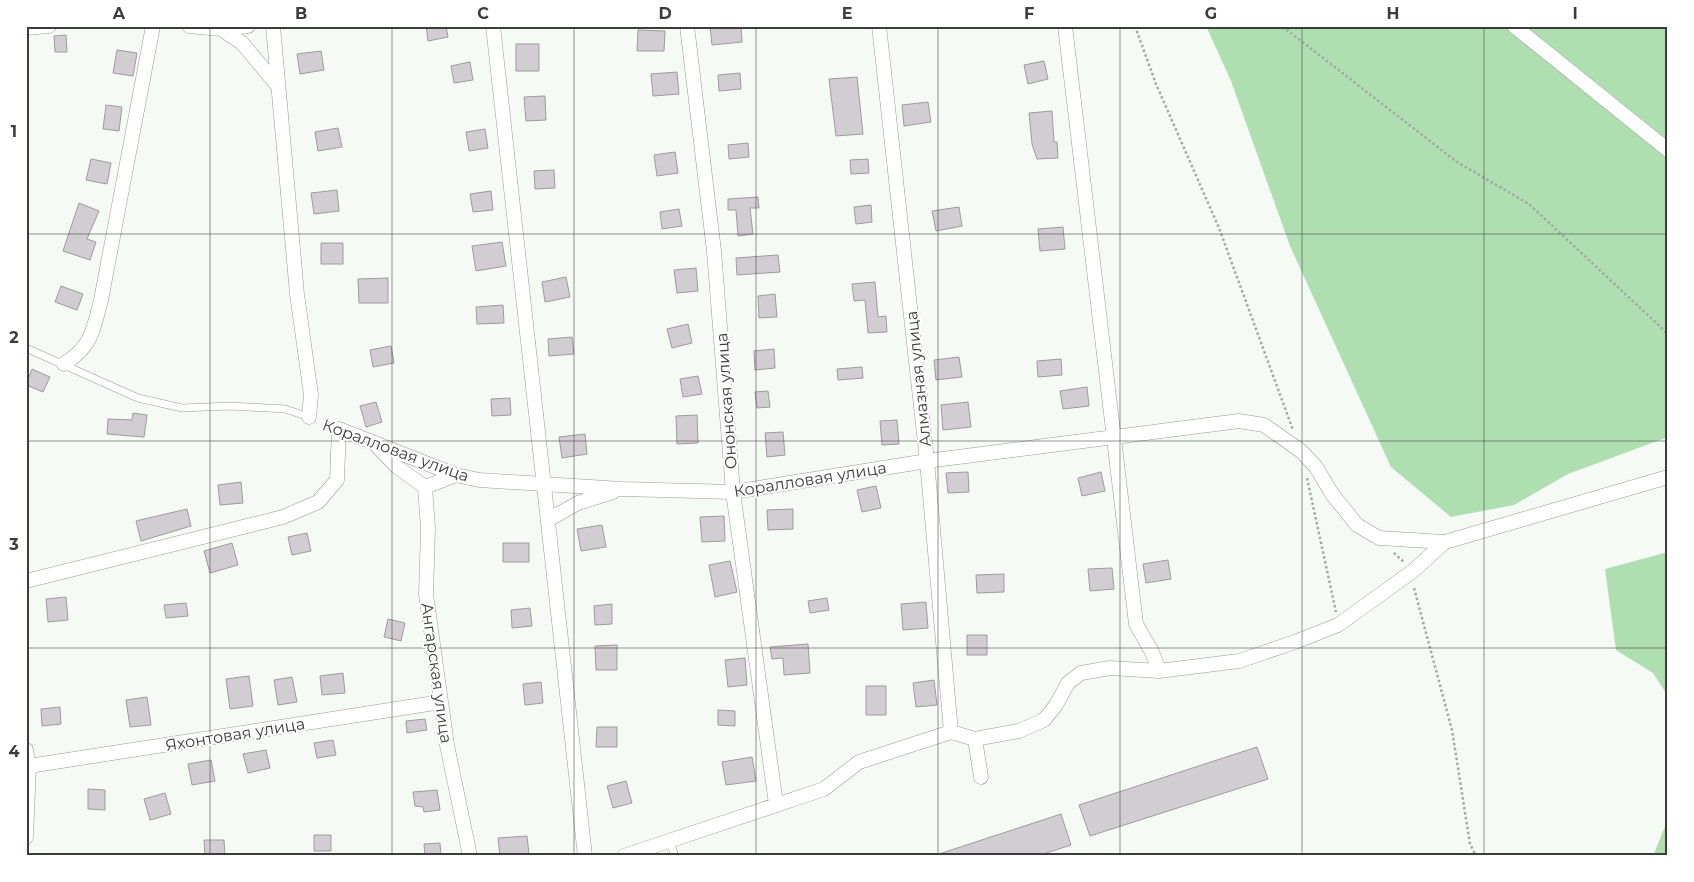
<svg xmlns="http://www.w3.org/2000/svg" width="1694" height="882" viewBox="0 0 1694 882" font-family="Montserrat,sans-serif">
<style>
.green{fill:#afdfb1}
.building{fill:#d2cdd2;stroke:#9e9a9e}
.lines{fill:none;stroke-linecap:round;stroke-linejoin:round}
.lane-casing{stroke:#969b96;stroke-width:8}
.street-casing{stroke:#969b96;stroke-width:15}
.path{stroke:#a5a8a5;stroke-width:2.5;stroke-dasharray:2.5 2.5;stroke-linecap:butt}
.lane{stroke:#fff;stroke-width:7}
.street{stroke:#fff;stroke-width:14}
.grid{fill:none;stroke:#3b3d3b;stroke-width:1;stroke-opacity:0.55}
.labels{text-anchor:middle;stroke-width:4;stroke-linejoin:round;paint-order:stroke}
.street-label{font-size:16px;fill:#3b3d3b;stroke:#fff}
.neatline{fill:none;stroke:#3b3d3b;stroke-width:2}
.grid-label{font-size:16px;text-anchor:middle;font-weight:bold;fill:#3b3d3b}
</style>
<rect width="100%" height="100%" fill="#f5faf5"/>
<path class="green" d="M1206 26H1668V437L1568 474 1514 505 1451 517 1391 467 1290 246 1231 81Z
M1668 552V696L1653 673 1616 650 1605 569Z
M1668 819V856H1653Z"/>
<path class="building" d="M426 26H446L448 37 428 41Z
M710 26H741L742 42 712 45Z
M638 30 665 31 664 51H637Z
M66 35 67 52H55L54 36Z
M516 44H539V71H516Z
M117 50 137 53 133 76 113 73Z
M321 51 324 70 300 74 297 54Z
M1044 61 1048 79 1028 84 1024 65Z
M470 62 473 80 454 83 451 66Z
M677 72 679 94 653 96 651 74Z
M740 73 741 89 719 91 718 75Z
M857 77 863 134 836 136 829 79Z
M545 96 546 120 526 121 524 97Z
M928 102 931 122 904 126 902 105Z
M106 105 122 107 119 131 103 129Z
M1052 111 1054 142H1057L1058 158 1037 159 1032 144 1029 113Z
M338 128 342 147 318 151 315 132Z
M485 129 488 148 469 151 466 132Z
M748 143 749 157 729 159 728 145Z
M675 152 678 173 657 176 654 155Z
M91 159 111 163 107 184 86 180Z
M868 159 869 173 851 174 850 160Z
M554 170 555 188 535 189 534 171Z
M337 190 339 211 314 214 311 193Z
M491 191 493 210 473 212 470 194Z
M758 197 759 208H750L753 234 738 236 736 210H728V199Z
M79 203 99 211 87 239 96 242 90 260 63 251Z
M871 205 872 222 856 224 854 207Z
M959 207 962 226 936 231 932 211Z
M679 209 682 226 662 229 660 212Z
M1063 227 1065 249 1040 251 1038 229Z
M502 242 506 266 476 271 472 246Z
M321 243H343V264H321Z
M778 255 780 272 737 275 736 258Z
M696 268 698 291 677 293 674 270Z
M566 277 570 297 545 302 542 282Z
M388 278V303H359L358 279Z
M875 282 878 317 886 316 887 332 868 333 865 300 854 301 852 284Z
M61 286 83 294 77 310 55 302Z
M775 294 777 317 759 318 758 296Z
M503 305 504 323 477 324 476 307Z
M688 324 692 343 672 348 667 329Z
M572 337 574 354 549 356 548 339Z
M391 346 394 363 373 367 370 350Z
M774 349 775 368 755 370 754 351Z
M959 357 962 377 936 380 934 360Z
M1061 359 1062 375 1038 377 1037 361Z
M862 367 863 378 838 380 837 369Z
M32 369 50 377 43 392 26 385Z
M698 376 702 394 683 397 680 379Z
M1087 387 1089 406 1063 409 1060 391Z
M768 391 770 407 757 408 755 392Z
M510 398 511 415 492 416 491 399Z
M376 402 382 422 366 427 360 406Z
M968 402 971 427 943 430 941 405Z
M133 413 147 415 144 437 107 434 108 419 132 420Z
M697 415 698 443 677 444 676 416Z
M897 420 899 444 882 445 880 421Z
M783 432 785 455 767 457 765 433Z
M585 434 587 454 562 458 559 437Z
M968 472 969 492 948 493 946 473Z
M1101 472 1105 491 1082 496 1078 478Z
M241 482 243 503 220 505 218 485Z
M876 486 881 508 862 512 857 490Z
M187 509 191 526 141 541 136 521Z
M793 509V529L768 530 767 510Z
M724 516 725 541 702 542 700 517Z
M602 525 606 547 581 551 577 529Z
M307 533 311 551 292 555 288 537Z
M232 543 238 565 210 573 204 551Z
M503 543H529V562H503Z
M1168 560 1171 579 1146 583 1143 564Z
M730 561 737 592 715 597 709 565Z
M1112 568 1114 589 1090 591 1088 569Z
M1004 574V592L977 593 976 575Z
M66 597 68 620 48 622 46 599Z
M827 598 829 610 810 613 808 601Z
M926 602 928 628 903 630 901 604Z
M186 603 188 616 166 618 164 605Z
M612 604V624L595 625 594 606Z
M530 608 532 626 512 628 511 610Z
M388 619 405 623 401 641 384 637Z
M967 635H987V655H967Z
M808 644 810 673 784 675 783 658 772 659 770 647Z
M617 645V670H596L595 646Z
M745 658 747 685 728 687 725 660Z
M343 673 345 693 322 695 320 676Z
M249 676 253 706 230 709 226 679Z
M292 677 297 702 278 705 274 680Z
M934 680 937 705 916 707 913 683Z
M541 682 543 703 525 705 523 684Z
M866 686H886V715H866Z
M147 697 151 725 130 727 126 700Z
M60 707 61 724 42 726 41 709Z
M718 710 735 711V726L718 725Z
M425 719 427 730 407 733 406 721Z
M597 727H617V747H596Z
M333 740 336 755 317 758 314 743Z
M1257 747 1268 779 1090 836 1079 805Z
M266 750 270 768 248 773 243 754Z
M752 757 756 781 726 785 722 762Z
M211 760 215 781 192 785 188 764Z
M626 781 632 803 613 808 607 786Z
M88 789 105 790V810L88 809Z
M437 790 440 810 424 812 423 807 415 806 413 792Z
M165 793 171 814 150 820 144 799Z
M1061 814 1071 845 1037 856H940L939 854Z
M314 835H331V851H314Z
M527 836 529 854 500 856 498 838Z
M204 840H224L225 856H205Z
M440 843 441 856H425L424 844Z"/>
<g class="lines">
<defs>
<path id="lane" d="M26 348 138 398 182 408 231 406 285 409 309 417
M669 840 675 856"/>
<path id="street" d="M189 26 221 29 242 43 277 85
M273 26 297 294 311 395 309 417
M493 26 585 856
M687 26 714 251 733 492 776 804
M879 26 927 461 951 732
M1065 26 1136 624 1152 652 1159 671
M1514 26 1668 150
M26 28 49 26
M221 29 248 26
M64 364C92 346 93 331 101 300L153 26
M375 444 397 467 425 487
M425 487 428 528 426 594 447 745 470 856
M425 487 456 475
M548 520 578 503 613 492
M26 581 283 517 318 502 337 480 339 429 456 475 479 480 622 489 733 492 927 461 1239 421 1264 425 1301 451 1316 467 1332 494 1357 525 1379 538 1445 542
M26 750 29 766 26 837
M29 766 441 702
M981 777 975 739 1019 731 1044 720 1056 705 1068 683 1081 673 1110 668 1159 671 1239 661 1295 642 1338 625 1413 571 1445 542 1668 477
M624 856 824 789 859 762 951 732 975 739"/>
</defs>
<use href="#lane" class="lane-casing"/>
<use href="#street" class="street-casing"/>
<path class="path" d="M1135 26 1156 84 1219 228 1293 430
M1277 26 1287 30 1457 162 1529 204 1668 334
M1307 478 1336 612
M1394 553 1405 563
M1414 588 1452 730 1470 844 1476 856"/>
<use href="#lane" class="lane"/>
<use href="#street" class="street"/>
</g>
<path class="grid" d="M210 26V856M392 26V856M574 26V856M756 26V856M938 26V856M1120 26V856M1302 26V856M1484 26V856M26 234H1668M26 441H1668M26 648H1668"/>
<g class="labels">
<g class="street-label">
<text transform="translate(918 379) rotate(-96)" y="6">Алмазная улица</text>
<text transform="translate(726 401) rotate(-94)" y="6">Ононская улица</text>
<text transform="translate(396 450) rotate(20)" y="6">Коралловая улица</text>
<text transform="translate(810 479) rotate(-9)" y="6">Коралловая улица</text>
<text transform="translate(437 673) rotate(82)" y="6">Ангарская улица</text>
<text transform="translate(235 734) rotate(-9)" y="6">Яхонтовая улица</text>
</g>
</g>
<rect width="1694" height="882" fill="none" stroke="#ffffff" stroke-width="55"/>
<rect x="28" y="28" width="1638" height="826" class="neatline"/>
<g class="grid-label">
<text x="119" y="19">A</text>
<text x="301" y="19">B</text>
<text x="483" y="19">C</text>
<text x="665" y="19">D</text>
<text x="847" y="19">E</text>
<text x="1029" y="19">F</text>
<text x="1211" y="19">G</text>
<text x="1393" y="19">H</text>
<text x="1575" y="19">I</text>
<text x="14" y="137">1</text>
<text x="14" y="343">2</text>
<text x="14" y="550">3</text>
<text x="14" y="757">4</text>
</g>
</svg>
